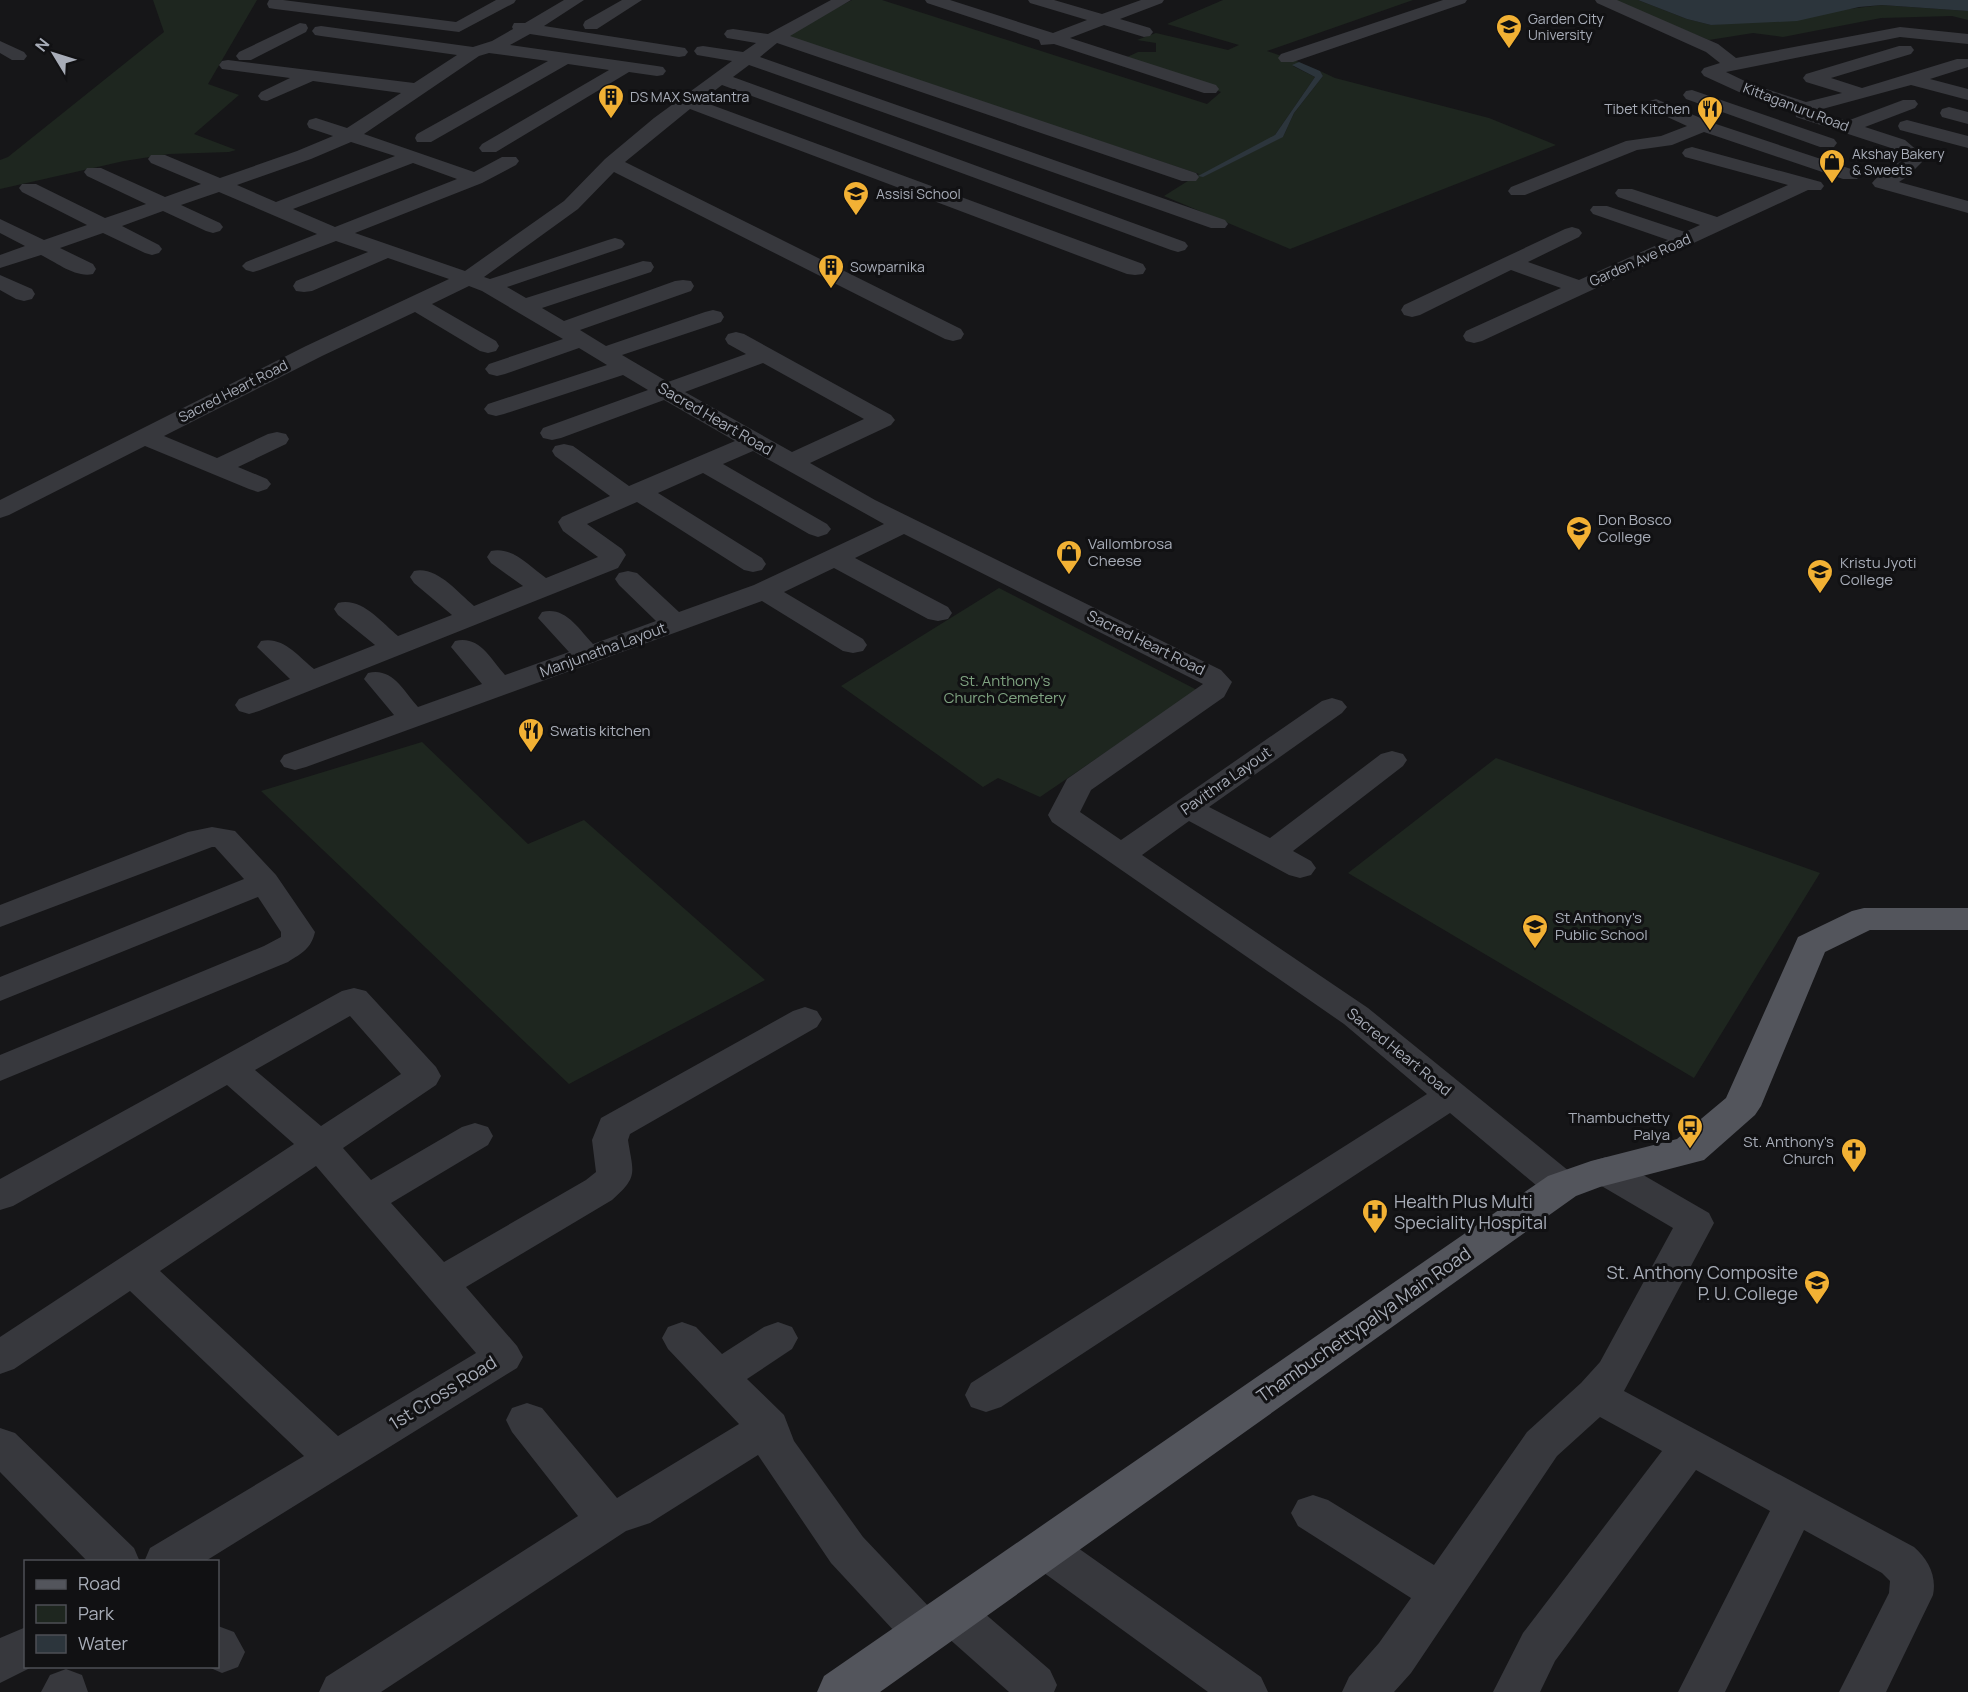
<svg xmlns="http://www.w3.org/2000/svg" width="1968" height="1692" viewBox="0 0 1968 1692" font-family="Manrope,sans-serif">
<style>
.green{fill:#1e261f}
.water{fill:#2c353c}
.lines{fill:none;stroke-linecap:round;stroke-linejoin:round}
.minor{fill:#37383d;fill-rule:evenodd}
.major{fill:#53555c;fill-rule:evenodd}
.labels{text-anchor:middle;stroke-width:6;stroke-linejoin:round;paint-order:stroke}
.far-poi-label{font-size:14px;fill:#a8adb8;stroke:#111113;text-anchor:start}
.far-street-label{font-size:14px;fill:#a8adb8;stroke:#111113}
.street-label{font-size:15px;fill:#a8adb8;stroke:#111113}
.poi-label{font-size:15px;fill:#a8adb8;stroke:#111113;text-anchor:start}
.park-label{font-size:15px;fill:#7fa381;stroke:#111113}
.near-poi-label{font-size:18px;fill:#a8adb8;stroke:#111113;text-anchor:start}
.near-street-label{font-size:18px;fill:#a8adb8;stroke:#111113}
</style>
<rect width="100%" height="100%" fill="#161618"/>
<path class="green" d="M153 0H257L208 84 239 95 194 134 236 150 229 152 169 154 124 161 0 189V160L8 157 164 32Z
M852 0H882L1207 104 1221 92 1125 58 1138 52H1156V43L1137 40 1156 33 1228 50 1239 45 1167 24 1223 0H1413L1267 51 1299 62 1293 66 1315 77 1275 135 1283 137 1294 113 1323 76 1320 71 1335 78 1489 118 1556 145 1290 249 1164 196 1199 174 781 36Z
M1611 0H1638L1687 19 1711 25 1882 5 1968 11V20L1952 16 1881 18 1783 37 1753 33 1709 40Z
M999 588 1197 690 1040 797 998 778 983 787 841 686Z
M422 742 528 844 584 820 765 980 569 1084 261 791Z
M1496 758 1820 873 1694 1078 1348 873Z"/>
<path class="water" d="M1638 0H1968V11L1882 5 1859 7 1797 21 1711 25 1687 19Z
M1299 62 1320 71 1323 76 1294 113 1283 137 1203 177 1198 176 1275 135 1315 77 1292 65Z"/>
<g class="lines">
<path class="minor" d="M269 0H283L456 22 496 0H516L514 3 459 32 275 9 269 8 267 4Z
M564 0H584L544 26 679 47 685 48 688 52 685 56 679 57 530 34 510 45 657 66 663 67 666 71 663 75 657 76 629 72 496 152H482L479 148 482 144 609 70 568 64 431 142H417L415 138 417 134 548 61 489 53 479 56 364 134 474 172 502 157H516L519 161 516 165 482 183 355 233 465 271 564 201 605 159 654 118 732 61 697 55 694 51 697 47 703 46 743 52 756 43 727 38 724 34 727 30 733 29 768 34 831 0H851L790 36 1196 173 1199 177 1196 181H1182L777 43 760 57 1225 220 1228 224 1225 228H1211L749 65 733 77 1185 242 1188 246 1185 250 1178 252 1171 250 722 85 701 101 1143 264 1146 269 1143 274 1135 275 1127 274 690 109 625 162 961 329 964 334 961 339 953 341 945 339 614 172 578 209 484 277 490 279 608 240 615 238 622 240 625 244 622 248 507 287 526 298 643 261 651 262 654 267 651 272 542 308 564 321 675 281 683 280 691 281 694 286 691 291 580 330 606 346 705 312 713 310 721 312 724 317 721 322 622 355 668 382 746 354 728 344 725 339 728 334 736 332 744 334 891 415 895 420 891 425 810 463 875 500 1221 670 1232 682 1224 697 1091 790 1080 812 1121 840 1322 701 1332 698 1342 701 1347 707 1342 713 1209 807 1270 838 1381 754 1392 751 1403 754 1407 760 1403 766 1293 851 1311 861 1316 868 1311 875 1300 878 1289 875 1189 821 1142 855 1368 1008 1575 1176 1581 1186 1575 1196 1562 1200 1549 1196 1450 1113 1001 1407 986 1412 971 1407 965 1395 971 1383 1427 1094 1344 1024 1052 822 1048 815 1067 779 1203 684 904 534 855 558 948 607 952 613 948 619 938 621 928 619 834 568 784 592 863 639 867 645 863 651 853 653 843 651 762 601 306 767 295 770 284 767 280 761 284 755 394 715 364 679 368 673C392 667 403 690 418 707L482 684 451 647 455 641C479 635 490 658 505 675L569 652 538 618 542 612C565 606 578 628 593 644L656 621 619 585 615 579 619 573 628 571 637 573 679 612 754 585 884 524 753 451 723 464 827 524 831 529 827 534 818 537 809 534 703 473 658 493 762 558 766 564 762 570 753 572 744 570 637 502 587 524 622 549 626 555 618 568 259 711 249 714 239 711 235 705 239 699 290 679 257 647 261 641C283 636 298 656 314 669L375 645 338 615 334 609 338 603C362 597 381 622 398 636L452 615 414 583 410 577 414 571C437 566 457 592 474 606L523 586 491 563 487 557 491 551C512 546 529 566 546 578L598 557 563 531 558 522 562 517 610 496 555 456 552 451 555 446 564 444 573 446 629 486 735 441 664 400 561 438 552 440 543 438 540 433 543 428 648 390 623 375 504 414 496 416 488 414 484 409 488 404 607 365 579 348 505 374 497 376 489 374 485 369 489 364 563 339 482 291 469 286 432 304 496 341 499 346 496 351 488 353 480 351 415 312 322 356 164 436 217 458 268 434 277 432 286 434 289 439 286 444 238 467 267 479 271 484 267 489 258 492 249 489 145 446 9 515 0 518V500L306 346 449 279 388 258 312 291 304 292 296 291 293 286 296 281 368 252 336 241 260 270 253 272 246 270 242 266 246 262 317 234 219 192 181 205 220 223 223 227 220 231 213 233 206 231 163 211 122 226 159 245 162 249 159 253 152 255 145 253 103 233 60 248 93 264 96 269 93 274C75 278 56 262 41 255L0 268V255L25 246 0 233V219L44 240 87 225 22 192 19 188 22 184H36L105 218 146 204 87 176 84 172 87 168H101L165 197 201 184 151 163 148 159 151 155H165L220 178 297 151 333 136 309 128 307 124 309 120 316 118 347 128 401 93 313 81 267 101 261 100 258 96 261 92 290 78 222 69 219 65 222 61 228 60 414 83 457 55 321 36 315 35 312 31 315 27 321 26 473 47 492 41 513 29 512 27 514 23H525ZM351 142 395 156 276 202 237 185 311 159ZM413 163 457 179 335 227 293 209ZM763 363 864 419 792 452 685 392Z
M622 0H642L597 29H585L583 25 585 21Z
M925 0H950L1053 33 1087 20 1030 3 1028 0H1054L1102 14 1141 0H1164L1162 3 1120 19 1150 28 1153 32 1150 36 1144 37 1104 25 1070 38 1216 85 1219 89 1216 93H1204L1054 44 1041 45 1039 40 927 3Z
M1443 0H1467L1465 3 1293 62H1281L1278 58 1281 54Z
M1595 0H1617L1718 44 1736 58 1900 27 1968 34V44L1900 37 1726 72 1751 84 1806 102 1842 93 1806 82 1803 78 1806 74 1899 46H1911L1914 50 1911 54 1831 78 1862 88 1957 59H1968V67L1930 79 1968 89V100L1911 85 1815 111 1847 121 1903 100H1915L1918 104 1915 108 1865 127 1905 140 1926 158 1908 176 1899 182 1968 201V213L1875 187 1872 183C1879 173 1895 167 1904 158L1891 148 1796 117 1795 111 1739 92 1704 76 1701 72 1704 68 1720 63 1706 52 1597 3Z
M300 23 306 24 308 28 306 32 251 60H239L236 56 239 52Z
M0 41 24 52 27 56 24 60H12L0 53Z
M1692 90 1834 139 1837 143 1834 147H1820L1686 99 1683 95 1686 91Z
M1656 99 1710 122 1857 171 1860 175 1857 179H1843L1704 132 1672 145 1637 150 1525 195H1511L1508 191 1511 187 1626 141 1661 136 1687 126 1650 109 1647 105 1650 101Z
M1949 107 1968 112V124L1942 117 1940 113 1942 109Z
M1907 120 1968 136V148L1900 130 1898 126 1900 122Z
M1692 147 1821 182 1824 186 1821 190H1808L1482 341 1474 343 1466 341 1463 336 1466 331 1561 288 1511 270 1420 315 1412 317 1404 315 1401 310 1404 305 1565 229 1572 227 1579 229 1582 233 1579 237 1528 262 1579 280 1668 240 1593 214 1590 210 1593 206H1607L1685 232 1700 225 1618 197 1615 193 1618 189H1632L1717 217 1788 185 1685 157 1682 153 1685 149Z
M0 275 32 289 35 294 32 299 24 301 16 299 0 290Z
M212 827 235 831 276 875 315 932C311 949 302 953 288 962L0 1081V1055L264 946 281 937V932L258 897 0 1001V977L244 879 215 847H212L0 927V905L188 832Z
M354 988 366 991 436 1067 441 1076 436 1085 343 1148 371 1180 462 1127 475 1123 488 1127 493 1136 488 1145 391 1203 444 1262 586 1180 596 1172 592 1140 601 1118 793 1011 805 1007 817 1011 822 1019 817 1027 630 1134 628 1140C633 1173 639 1176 612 1200L466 1287 517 1346 523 1357 517 1368 204 1562H144L150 1548 304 1456 130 1291 14 1369 0 1374V1337L294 1144 227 1085 13 1206 0 1210V1179L342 991ZM350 1016 401 1074 321 1126 255 1070ZM316 1166 476 1353 338 1436 160 1271Z
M1606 1157 1619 1161 1709 1213 1714 1223 1624 1391 1914 1547C1928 1559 1937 1576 1933 1595L1886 1692H1839L1889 1593 1890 1581 1882 1573 1804 1530 1725 1692H1678L1770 1511 1696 1470 1555 1661 1540 1692H1493L1523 1633 1662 1451 1600 1417 1557 1456 1411 1673 1394 1692H1342L1349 1677 1379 1643 1411 1598 1298 1526 1291 1513 1298 1500 1313 1495 1328 1500 1434 1565 1527 1432 1581 1383 1600 1362 1673 1228 1593 1181 1587 1171 1593 1161Z
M682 1322 696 1327 722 1354 764 1327 778 1322 792 1327 798 1338 792 1349 747 1379 784 1415 794 1441 863 1537 932 1610 937 1600 953 1594 969 1600 1050 1670 1057 1685 1054 1692H1009L946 1636 941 1647 925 1653 909 1647 831 1563 758 1455 650 1523 626 1531 381 1692H319L326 1677 578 1516 512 1432 506 1420 512 1408 527 1403 542 1408 617 1498 739 1424 668 1349 662 1338 668 1327Z
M0 1428 15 1433 134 1548 140 1562H88L0 1472Z
M1045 1530 1061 1536 1261 1677 1268 1692H1208L1029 1562 1023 1549 1029 1536Z
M218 1626 234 1632 245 1652 238 1667 222 1673 206 1666H218Z
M26 1627V1666H34L0 1683V1638Z
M66 1669 82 1675 88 1692H41L50 1675Z"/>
<path class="major" d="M1864 908H1968V930H1870L1825 952 1761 1106 1755 1115 1704 1160 1600 1187 1576 1196 880 1692H817L824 1676 1548 1176 1591 1161 1677 1139 1726 1098 1798 937 1852 911Z"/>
</g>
<defs>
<symbol id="university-pin" viewBox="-11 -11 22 30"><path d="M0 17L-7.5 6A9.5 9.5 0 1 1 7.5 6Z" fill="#f2b134" stroke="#111113"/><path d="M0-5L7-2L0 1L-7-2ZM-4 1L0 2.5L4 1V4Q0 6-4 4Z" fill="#111"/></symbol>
<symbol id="building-pin" viewBox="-11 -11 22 30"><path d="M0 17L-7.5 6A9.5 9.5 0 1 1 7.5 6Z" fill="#f2b134" stroke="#111113"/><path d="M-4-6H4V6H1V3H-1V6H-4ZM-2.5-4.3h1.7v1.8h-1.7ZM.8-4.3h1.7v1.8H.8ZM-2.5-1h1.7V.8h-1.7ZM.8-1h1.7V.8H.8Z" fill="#111"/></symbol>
<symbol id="restaurant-pin" viewBox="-11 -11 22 30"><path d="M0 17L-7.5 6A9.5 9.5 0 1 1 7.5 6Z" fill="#f2b134" stroke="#111113"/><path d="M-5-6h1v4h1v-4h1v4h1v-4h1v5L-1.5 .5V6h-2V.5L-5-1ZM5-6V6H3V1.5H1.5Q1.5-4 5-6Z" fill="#111"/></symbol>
<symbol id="shop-pin" viewBox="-11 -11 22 30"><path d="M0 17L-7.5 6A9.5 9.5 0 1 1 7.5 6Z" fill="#f2b134" stroke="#111113"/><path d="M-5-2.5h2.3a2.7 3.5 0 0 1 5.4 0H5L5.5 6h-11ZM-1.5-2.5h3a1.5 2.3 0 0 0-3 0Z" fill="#111"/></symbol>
<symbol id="school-pin" viewBox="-11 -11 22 30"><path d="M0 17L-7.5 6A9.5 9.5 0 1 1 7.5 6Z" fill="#f2b134" stroke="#111113"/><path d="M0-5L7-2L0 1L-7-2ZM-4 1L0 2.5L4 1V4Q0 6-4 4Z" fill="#111"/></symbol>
<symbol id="bus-pin" viewBox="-11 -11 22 30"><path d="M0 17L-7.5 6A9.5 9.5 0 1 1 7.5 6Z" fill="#f2b134" stroke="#111113"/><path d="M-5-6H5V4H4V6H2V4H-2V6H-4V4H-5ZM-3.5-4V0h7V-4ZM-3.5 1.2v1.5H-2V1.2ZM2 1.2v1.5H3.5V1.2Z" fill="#111"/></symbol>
<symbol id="church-pin" viewBox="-11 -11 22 30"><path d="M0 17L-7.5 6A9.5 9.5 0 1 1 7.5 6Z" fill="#f2b134" stroke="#111113"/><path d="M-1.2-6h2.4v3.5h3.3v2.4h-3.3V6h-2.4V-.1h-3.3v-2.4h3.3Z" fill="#111"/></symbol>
<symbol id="hospital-pin" viewBox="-11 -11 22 30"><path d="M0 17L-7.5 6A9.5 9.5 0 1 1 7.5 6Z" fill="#f2b134" stroke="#111113"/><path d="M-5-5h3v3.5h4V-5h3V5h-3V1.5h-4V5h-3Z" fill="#111"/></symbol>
</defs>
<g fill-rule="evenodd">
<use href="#university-pin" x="1494" y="12" width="30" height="40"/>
<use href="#building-pin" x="596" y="82" width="30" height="40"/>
<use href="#restaurant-pin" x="1695" y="94" width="30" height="40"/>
<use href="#shop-pin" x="1817" y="147" width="30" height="40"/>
<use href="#school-pin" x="841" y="179" width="30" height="40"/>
<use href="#building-pin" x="816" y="252" width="30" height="40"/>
<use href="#university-pin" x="1564" y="514" width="30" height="40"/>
<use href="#shop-pin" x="1054" y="538" width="30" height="40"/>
<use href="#university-pin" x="1805" y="557" width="30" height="40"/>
<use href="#restaurant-pin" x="516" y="716" width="30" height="40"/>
<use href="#school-pin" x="1520" y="912" width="30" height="40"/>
<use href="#bus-pin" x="1675" y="1112" width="30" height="40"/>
<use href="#church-pin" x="1839" y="1136" width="30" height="40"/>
<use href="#hospital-pin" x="1360" y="1197" width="30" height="40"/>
<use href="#university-pin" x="1802" y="1268" width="30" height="40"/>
</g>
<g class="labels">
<g class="far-poi-label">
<text x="1528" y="24">Garden City<tspan x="1528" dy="16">University</tspan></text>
<text x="630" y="102">DS MAX Swatantra</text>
<text x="1690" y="114" text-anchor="end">Tibet Kitchen</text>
<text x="1852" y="159">Akshay Bakery<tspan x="1852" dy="16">&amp; Sweets</tspan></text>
<text x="876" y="199">Assisi School</text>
<text x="850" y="272">Sowparnika</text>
</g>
<g class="far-street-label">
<text transform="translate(1796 107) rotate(21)" y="5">Kittaganuru Road</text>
<text transform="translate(1640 260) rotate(-24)" y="5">Garden Ave Road</text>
<text transform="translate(233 391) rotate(-27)" y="5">Sacred Heart Road</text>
</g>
<g class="street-label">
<text transform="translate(715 419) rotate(30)" y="5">Sacred Heart Road</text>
<text transform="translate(1146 643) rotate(26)" y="5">Sacred Heart Road</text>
<text transform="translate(603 650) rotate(-20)" y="5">Manjunatha Layout</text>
<text transform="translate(1226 781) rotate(-35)" y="5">Pavithra Layout</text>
<text transform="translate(1399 1052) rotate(39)" y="5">Sacred Heart Road</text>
</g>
<g class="poi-label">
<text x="1598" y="525">Don Bosco<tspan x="1598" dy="17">College</tspan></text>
<text x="1088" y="549">Vallombrosa<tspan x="1088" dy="17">Cheese</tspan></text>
<text x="1840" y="568">Kristu Jyoti<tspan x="1840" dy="17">College</tspan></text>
<text x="550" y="736">Swatis kitchen</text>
<text x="1555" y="923">St Anthony's<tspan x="1555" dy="17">Public School</tspan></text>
<text x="1670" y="1123" text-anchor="end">Thambuchetty<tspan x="1670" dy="17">Palya</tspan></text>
<text x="1834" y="1147" text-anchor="end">St. Anthony's<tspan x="1834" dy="17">Church</tspan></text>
</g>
<g class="park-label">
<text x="1005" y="686">St. Anthony's<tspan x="1005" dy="17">Church Cemetery</tspan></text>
</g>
<g class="near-poi-label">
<text x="1394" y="1208">Health Plus Multi<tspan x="1394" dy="21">Speciality Hospital</tspan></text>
<text x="1798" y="1279" text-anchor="end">St. Anthony Composite<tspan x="1798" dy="21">P. U. College</tspan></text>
</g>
<g class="near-street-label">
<text transform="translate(1364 1325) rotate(-35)" y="6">Thambuchettypalya Main Road</text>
<text transform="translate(443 1393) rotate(-32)" y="6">1st Cross Road</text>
</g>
</g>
<rect x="24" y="1560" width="195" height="108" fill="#111113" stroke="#4d4f55" stroke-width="1.5"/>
<rect x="36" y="1580" width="30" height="9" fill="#53555c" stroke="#4d4f55" stroke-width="1.5"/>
<text x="78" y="1590" font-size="18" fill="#a8adb8">Road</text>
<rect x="36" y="1605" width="30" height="18" fill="#1e261f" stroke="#4d4f55" stroke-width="1.5"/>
<text x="78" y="1620" font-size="18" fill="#a8adb8">Park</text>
<rect x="36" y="1635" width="30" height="18" fill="#2c353c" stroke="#4d4f55" stroke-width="1.5"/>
<text x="78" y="1650" font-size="18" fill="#a8adb8">Water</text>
<g transform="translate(54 54) rotate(308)" stroke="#111113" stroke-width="4.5" paint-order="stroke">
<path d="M0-4.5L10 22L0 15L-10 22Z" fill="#a8adb8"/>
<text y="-9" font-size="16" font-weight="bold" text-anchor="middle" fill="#a8adb8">N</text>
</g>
</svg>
